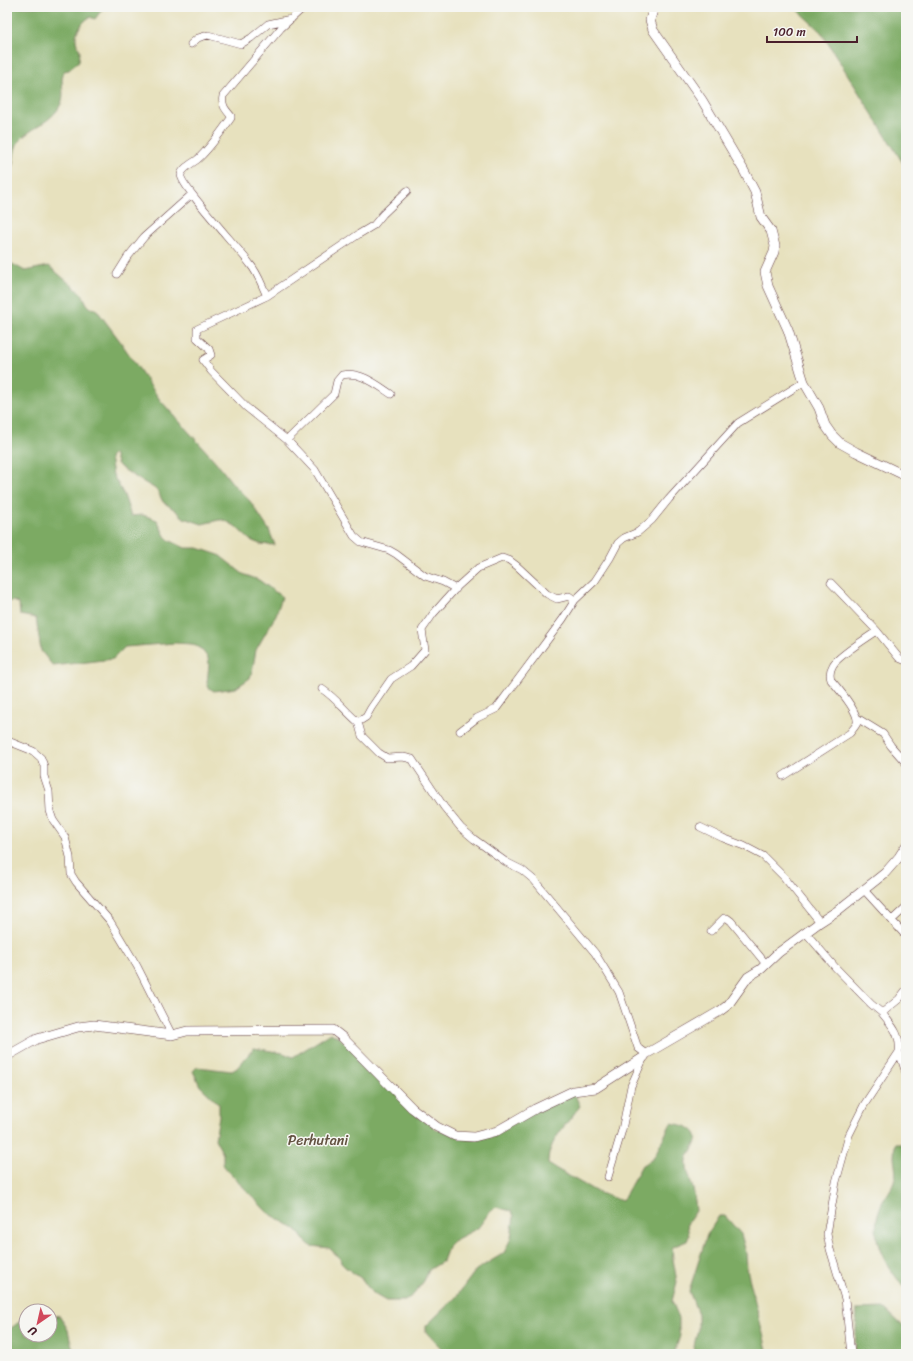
<svg xmlns="http://www.w3.org/2000/svg" width="913" height="1361" viewBox="0 0 913 1361" font-family="Sriracha,sans-serif">
<style>
.forest{fill:#7baa64;stroke:#626448}
.lines{fill:none;stroke-linecap:round;stroke-linejoin:round}
.street-casing{stroke:#623c41;stroke-width:8}
.secondary-casing{stroke:#623c41;stroke-width:10}
.street{stroke:#fff;stroke-width:7}
.secondary{stroke:#fff;stroke-width:9}
.labels{text-anchor:middle;stroke-width:3;stroke-linejoin:round;paint-order:stroke}
.park-label{font-size:14px;fill:#625140;stroke:#f6f6f2}
</style>
<rect width="100%" height="100%" fill="#f6f6f2"/>
<filter id="ink" filterUnits="userSpaceOnUse"><feTurbulence type="fractalNoise" baseFrequency=".025" numOctaves="2"/><feDisplacementMap in="SourceGraphic" scale="8" xChannelSelector="R" yChannelSelector="G"/><feConvolveMatrix kernelMatrix="1 2 1 2 8 2 1 2 1" color-interpolation-filters="sRGB"/></filter>
<filter id="wash" filterUnits="userSpaceOnUse"><feTurbulence type="fractalNoise" baseFrequency=".012" numOctaves="4" result="noise"/><feDisplacementMap in="SourceGraphic" scale="16" xChannelSelector="R" yChannelSelector="G"/><feGaussianBlur stdDeviation="0.9" result="paint"/><feColorMatrix in="noise" values="0 0 0 0 0 0 0 0 0 0 0 0 0 0 0 0 0 1.4 0 .05"/><feComposite in="paint" operator="in"/></filter>
<g filter="url(#wash)">
<rect width="100%" height="100%" fill="#e7e1be"/>
<path class="forest" d="M7 7H104L95 19 90 17C83 21 75 31 76 40 76 44 79 47 80 51 80 55 79 58 79 61L69 70 64 71C59 83 66 92 61 104 53 122 30 128 19 141 12 151 16 167 7 176Z
M794 7H906V168L821 32Z
M7 261 25 271 49 266 82 294 87 304 91 308 96 309 120 341 160 400 216 462 233 484 250 501 269 530 275 545 260 544 250 540 235 526 224 520H219L202 524 184 518 175 510 163 502 158 492 154 488 140 480 120 467 117 463 114 453 110 457 113 475 124 495 131 516 143 515 157 520 165 536 169 540 185 548H198L219 555 243 574 259 580 282 597 276 615 256 650 253 667 250 678 236 688 214 691 209 688 207 683 209 664 208 658 201 649 192 644 175 643 125 647 113 659 53 666 41 651 36 618 20 615 19 604 14 601 7 602V319L12 327V314L7 303Z
M331 1033 341 1039 436 1129 474 1139 574 1093 580 1106C568 1123 547 1142 548 1164L597 1192 622 1201 642 1165 653 1159 671 1123C679 1124 693 1127 696 1135 699 1145 687 1152 687 1161 686 1170 691 1180 693 1189 695 1196 695 1203 696 1211L687 1224 689 1236 687 1241 672 1247 673 1259 677 1282 672 1301 679 1318V1329L680 1336 674 1354H443L441 1348 426 1332V1326L456 1297 476 1270 504 1253 511 1238 514 1216 511 1211 496 1207 491 1210 478 1228 453 1241 449 1245 443 1261 429 1270 424 1281 414 1294 405 1301H386L372 1293 362 1279 345 1267 341 1263 340 1258 329 1248 311 1246 303 1239 297 1230 267 1212 232 1175 223 1165V1154L215 1139 219 1116V1104L200 1086 193 1071 197 1067 232 1071 237 1068 254 1048 283 1053 293 1057Z
M895 1144H906V1289C885 1266 867 1238 881 1205 885 1196 893 1189 895 1178 897 1172 894 1163 894 1156 894 1152 895 1148 895 1144Z
M719 1216H725L741 1234 746 1252 747 1269 768 1354H693L695 1341 698 1330V1314L689 1291 707 1235Z
M884 1308 906 1329V1354H855L857 1309Z
M50 1315 60 1316 68 1330 72 1347 78 1354H7V1331L26 1317V1335H50Z"/>
</g>
<g filter="url(#ink)">
<g class="lines">
<defs>
<path id="street" d="M191 44 198 38 208 35 241 44 251 38 268 24 291 19
M407 191 383 214 374 225 359 234 267 296 197 329V338L209 349 211 355 203 360 211 371 246 407 287 440 315 470 354 536 361 542 389 550 396 554 425 576 443 582 456 589
M117 274 127 258 144 237 192 194
M267 296C262 286 258 273 250 264 241 251 179 184 181 175 182 168 193 163 198 159 211 147 221 132 231 118V116C226 110 221 105 223 96L281 28 304 7
M287 440 334 394 337 381 342 375C360 371 376 384 391 394
M831 583 877 631 899 658 906 661
M322 689C336 698 345 711 358 722L366 717 371 708 391 679 411 666 425 650 422 630 433 614 457 587 478 568 502 558 509 560 517 566 547 594 557 599 569 596 575 600
M857 718 883 734 891 746 906 763
M358 722 362 736 379 753 387 758 403 757 412 759 444 807 461 828 474 839 506 862 522 870 534 880 595 953 619 992 638 1048 646 1054
M460 731 477 718 496 709 563 619 575 600 595 581 610 558 618 543 624 538 638 532 652 520 669 499 738 423 804 382
M8 741 33 751 41 758 44 766V776L49 791 50 811 53 820 65 837 70 857 71 874 76 882 110 921 137 966 172 1035
M783 776 850 733C852 730 856 726 857 723 859 712 838 688 831 680 829 674 830 670 833 665 838 656 867 638 877 631
M700 827 723 838 744 846 763 856 784 877 820 922
M864 890 906 936
M892 920 906 907
M711 931 724 918H727L731 921 766 964
M806 933 835 967 871 1004 882 1013
M899 1052 906 1073
M608 1177 622 1130 631 1086 644 1057
M851 1354 845 1299 830 1249 827 1234 836 1182 849 1135 864 1105 899 1052C901 1034 892 1026 882 1013L899 999 906 990"/>
<path id="secondary" d="M654 7 650 20 653 30 702 100 743 169 755 192 761 217 771 231 775 246 774 252 765 272 768 286 788 330 804 382 819 408 825 425 832 435 840 443 856 452 906 476
M7 1056 37 1039 78 1027 94 1025 172 1035 187 1031 333 1030 342 1037 412 1108 437 1127 455 1136 474 1137 497 1131 535 1109 573 1091 596 1088 644 1057 646 1054 720 1011 728 1005 748 977 761 969 778 953 820 922 837 911 885 873 899 857 906 846"/>
</defs>
<use href="#street" class="street-casing"/>
<use href="#secondary" class="secondary-casing"/>
<use href="#street" class="street"/>
<use href="#secondary" class="secondary"/>
</g>
</g>
<g class="labels">
<g class="park-label">
<text x="318" y="1145">Perhutani</text>
</g>
</g>
<rect width="913" height="1361" fill="none" stroke="#f6f6f2" stroke-width="24"/>
<g transform="translate(38 1323) rotate(214)"><circle r="19" fill="#f6f6f2" stroke="#b1a0a2"/>
<path d="M0-3L7 15L0 10L-7 15Z" fill="#d1495b"/>
<text y="-6" font-size="11" font-weight="bold" text-anchor="middle" fill="#4a1f2b">U</text>
</g>
<path d="M767 36v6h90v-6" fill="none" stroke="#4a1f2b" stroke-width="2"/>
<text x="773" y="36" font-size="12" fill="#4a1f2b" stroke="#f6f6f2" stroke-width="3" paint-order="stroke">100 m</text>
</svg>
